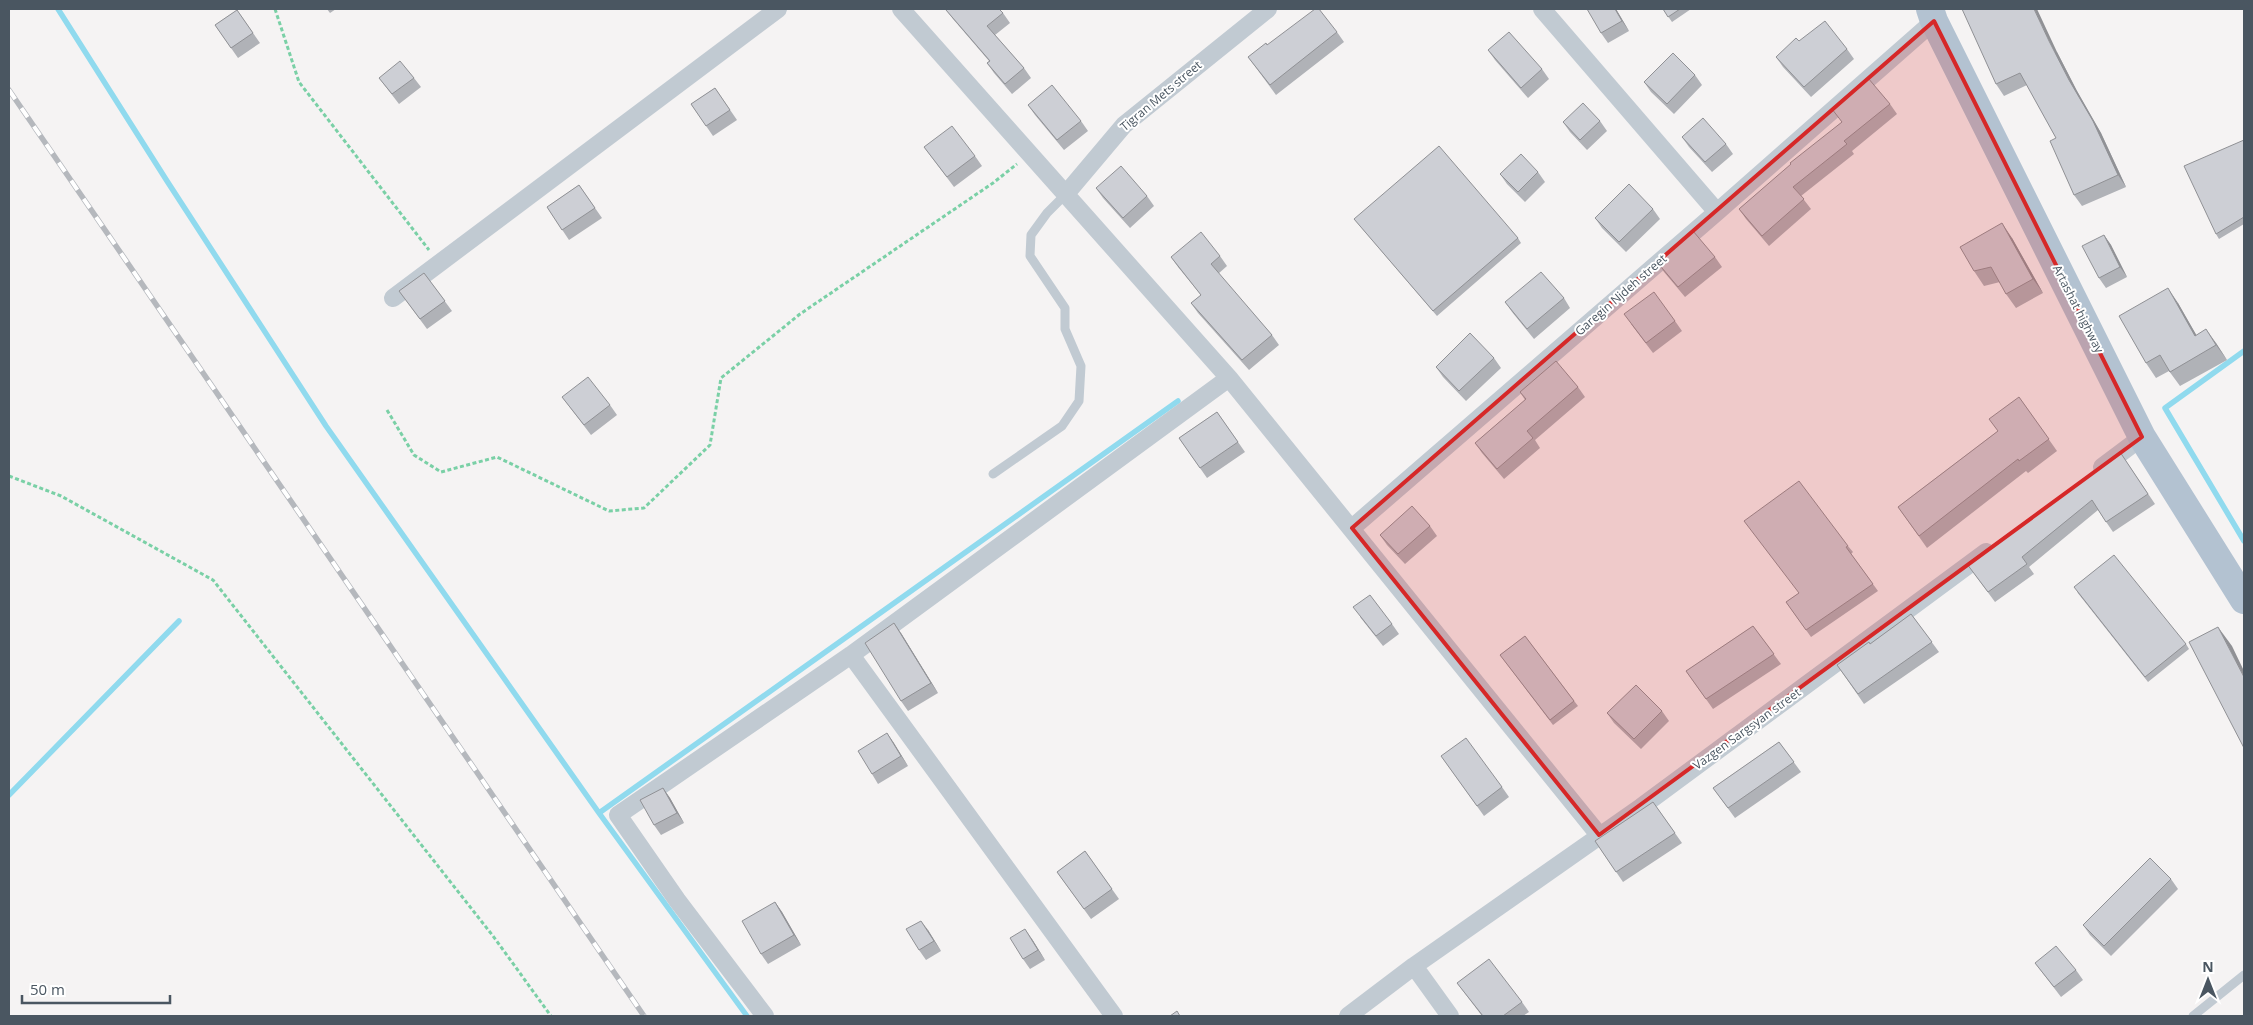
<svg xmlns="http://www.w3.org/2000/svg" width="2253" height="1025" viewBox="0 0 2253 1025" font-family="'Open Sans',sans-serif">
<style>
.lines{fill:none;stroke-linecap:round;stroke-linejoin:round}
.stream{stroke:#90daee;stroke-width:5.5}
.path{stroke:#7ad0a6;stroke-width:3;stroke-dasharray:4 2.5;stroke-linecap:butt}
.lane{stroke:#c1cad2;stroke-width:9}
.street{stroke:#c1cad2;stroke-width:18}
.primary{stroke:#b3c2d1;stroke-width:28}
.rail-casing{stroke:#b5b8bd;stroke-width:5.5}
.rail{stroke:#fff;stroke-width:4;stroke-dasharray:11;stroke-linecap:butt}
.wall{fill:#b0b2b7}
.shaded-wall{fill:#909195}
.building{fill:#cdcfd5;stroke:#909195}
.marked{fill:#d62828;fill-opacity:0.2;stroke:#d62828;stroke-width:4;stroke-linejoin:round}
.labels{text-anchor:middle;stroke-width:4;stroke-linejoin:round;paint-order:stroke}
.street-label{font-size:12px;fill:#4a5661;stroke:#fff}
</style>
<rect width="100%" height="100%" fill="#f5f3f3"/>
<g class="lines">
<path class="stream" d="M58 9 167 181 326 426 599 813 747 1016
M2244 351 2165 408 2244 541
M9 795 179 621
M599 813 1178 401"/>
<path class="path" d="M275 9 299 82 429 250
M387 410 414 455 441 472 497 457 609 511 644 508 710 445 721 378 800 314 993 183 1017 164
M9 476 61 496 213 580 493 936 551 1016"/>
<path class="lane" d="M993 474 1062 426 1079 401 1081 366 1065 329V308L1030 256 1031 235 1047 213 1065 195
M2193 1016 2244 975"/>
<path class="street" d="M901 9 1229 378 1599 835
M1542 9 1717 212
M1065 195 1124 125 1268 9
M393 298 778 9
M2102 467 2142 437
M1352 528 1717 212 1934 21
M851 655 1114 1016
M1414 966 1450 1016
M765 1016 677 900 618 815 851 655 1229 378
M1348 1016 1414 966 1641 807 1986 552"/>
<path class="primary" d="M1930 9 1934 21 2142 437 2244 600"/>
<defs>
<path id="rail" d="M9 90 644 1016"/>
</defs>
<use href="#rail" class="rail-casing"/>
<use href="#rail" class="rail"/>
</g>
<path class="wall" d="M327 9H336L330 13Z
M1616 9 1629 31 1608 43 1601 33Z
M1663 9H1691L1672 22Z
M237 10 260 43 238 58 215 25Z
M946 10 1003 13 1010 23 995 35 1024 68 1031 78 1012 94 994 73 987 63 989 61 953 19Z
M1337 32 1344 42 1276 95 1248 57 1267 45Z
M1799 41 1847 49 1854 59 1811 97 1783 67 1776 57Z
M1488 50 1542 69 1549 79 1528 98 1495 60Z
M2057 52 2077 91 2101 133 2126 187 2082 206 2074 195 2056 138 2027 85 2004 96 1996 84Z
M1695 75 1702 85 1674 114 1651 92 1644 82Z
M379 78H414L421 87 399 104Z
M715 88 737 120 713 136 691 104Z
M1890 104 1897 114 1852 151 1854 154 1801 196 1811 209 1769 246 1746 219 1739 209 1842 122 1832 109Z
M1028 105 1081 121 1088 131 1064 150 1035 115Z
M1600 121 1607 131 1587 150 1570 132 1563 122Z
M1682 137 1726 144 1733 154 1712 172 1689 147Z
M2244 140V224L2219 239 2216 234Z
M924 147 975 156 982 166 954 187Z
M1538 172 1545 182 1525 202 1507 184 1500 174Z
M579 185 602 218 569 240 547 207Z
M1096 188 1147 196 1154 206 1130 228 1103 198Z
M1653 209 1660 219 1626 252 1602 228 1595 218Z
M1354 219 1518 238 1521 243 1437 316Z
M2104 235 2111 245 2127 277 2106 288 2099 278Z
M2012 238 2043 293 2016 308 2006 294 2000 282 1984 286 1974 271Z
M1220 256 1227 266 1218 274 1272 335 1279 345 1249 370 1198 313 1191 303 1201 295 1178 267 1171 257Z
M1715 257 1722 267 1685 297 1664 272 1657 262Z
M424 273 452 311 427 329 399 291Z
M1564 298 1570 308 1534 339 1512 312 1505 302Z
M2178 303 2196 335 2216 343 2227 360 2180 386 2169 371 2156 378 2146 363Z
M1675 321 1682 331 1653 353 1631 324Z
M1494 358 1501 368 1466 401 1443 377 1436 367Z
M1578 387 1585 397 1535 440 1540 448 1504 479 1482 453 1475 443 1525 400 1520 392Z
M562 397 610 405 617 415 591 435Z
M2019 397 2057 451 2028 473 2026 471 1927 548 1898 507 1998 431Z
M1217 412 1245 452 1207 478 1179 438Z
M2120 452 2155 504 2113 532 2098 510 2029 567 2034 574 1995 602 1967 564Z
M1430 526 1437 536 1405 564 1387 545 1380 535Z
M1848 546 1853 552 1851 554 1878 591 1811 637 1786 602 1799 593Z
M2077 592 2186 644 2189 649 2148 682Z
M1911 614 1939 652 1864 704 1837 665 1870 644Z
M1360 617 1392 624 1399 634 1383 646Z
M1753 626 1781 664 1713 709 1686 671Z
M901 633 938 693 908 711 901 701Z
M1525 636 1578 706 1553 725 1500 655Z
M1662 711 1669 721 1641 749 1614 723 1607 713Z
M887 733 908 766 878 784 872 774Z
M1779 742 1801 772 1735 818 1713 788Z
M1441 756 1502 787 1509 797 1484 816Z
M663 788 670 798 684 823 661 835 654 825Z
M1653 802 1682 843 1623 882 1595 841Z
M1085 851 1119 899 1091 919 1057 872Z
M2171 879 2178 889 2111 956 2090 935 2083 925Z
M775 902 782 912 801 945 768 964 761 954Z
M928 930 941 951 926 960 919 950Z
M1032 939 1045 960 1030 969 1023 959Z
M2035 963 2076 970 2083 980 2061 997Z
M1457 983 1522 1002 1529 1012 1523 1016H1482Z"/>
<path class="shaded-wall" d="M1615 9H1616L1629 31 1622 21Z
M2034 9H2037L2057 52 2077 91 2101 133 2126 187 2118 175 2049 41Z
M2002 223 2012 238 2043 293 2033 279Z
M2104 235 2111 245 2127 277 2120 267Z
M2168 288 2178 303 2205 350 2195 336Z
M2206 329 2216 343 2227 360 2216 345Z
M894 623 901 633 938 693 931 683Z
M2218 627 2232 646 2244 671V677Z
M887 733 894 743 908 766 901 756Z
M663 788 670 798 684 823 677 813Z
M775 902 782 912 801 945 794 935Z
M921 921 928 930 941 951 934 941Z
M1025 929 1032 939 1045 960 1038 950Z"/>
<path class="building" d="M947 9H999L1003 13 987 26 1024 68 1005 84 987 63 990 61 946 10Z
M1315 9H1319L1337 32 1270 85 1248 57 1266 43 1267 45Z
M1587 9H1615L1622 21 1601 33Z
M1663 9H1680L1668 17Z
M1962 9H2034L2049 41 2069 80 2093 121 2118 175 2074 195 2050 141 2056 138 2020 73 1996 84Z
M237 10 253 33 231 48 215 25Z
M1825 21 1847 49 1804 87 1776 57 1796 38 1799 41Z
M1509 32 1542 69 1521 88 1488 50Z
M1673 53 1695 75 1667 104 1644 82Z
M400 61 414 78 392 94 379 78Z
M1868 78 1890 104 1844 141 1847 144 1793 187 1804 199 1762 236 1739 209 1791 164 1790 163 1842 122 1832 109Z
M1052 85 1081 121 1057 140 1028 105Z
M715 88 730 110 706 126 691 104Z
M1583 103 1600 121 1580 140 1563 122Z
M1703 118 1726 144 1705 162 1682 137Z
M952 126 975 156 947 177 924 147Z
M2244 140V217L2216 234 2184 166Z
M1439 146 1518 238 1433 311 1354 219Z
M1521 154 1538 172 1518 192 1500 174Z
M1121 166 1147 196 1123 218 1096 188Z
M1629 184 1653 209 1619 242 1595 218Z
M579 185 595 208 562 230 547 207Z
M2002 223 2033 279 2006 294 1991 267 1974 271 1960 247Z
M1693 231 1715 257 1678 287 1657 262Z
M1201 232 1220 256 1211 264 1272 335 1242 360 1191 303 1201 295 1171 257Z
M2104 235 2120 267 2099 278 2082 246Z
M1541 272 1564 298 1527 329 1505 302Z
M424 273 445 301 420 319 399 291Z
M2168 288 2195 336 2206 329 2216 345 2170 372 2160 355 2146 363 2119 316Z
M1654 292 1675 321 1646 343 1624 314Z
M1470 333 1494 358 1459 391 1436 367Z
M1556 361 1578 387 1527 431 1533 438 1497 469 1475 443 1526 399 1520 392Z
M588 377 610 405 584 425 562 397Z
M2019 397 2049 439 2019 461 2018 459 1919 536 1898 507 1998 431 1989 419Z
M1217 412 1238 442 1200 468 1179 438Z
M2120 452 2148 494 2106 522 2092 500 2022 557 2027 564 1988 592 1967 564Z
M1799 481 1848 546 1846 547 1873 584 1806 630 1786 602 1799 593 1744 521Z
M1412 506 1430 526 1398 554 1380 535Z
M2114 555 2186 644 2145 677 2074 587Z
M1370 595 1392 624 1376 636 1353 607Z
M1911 614 1932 642 1858 694 1837 665 1869 642 1870 644Z
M894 623 931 683 901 701 865 643Z
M1753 626 1774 654 1706 699 1686 671Z
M2218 627 2244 677V748L2189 642Z
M1525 636 1574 701 1550 720 1500 655Z
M1636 685 1662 711 1634 739 1607 713Z
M887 733 901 756 872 774 858 751Z
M1466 738 1502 787 1477 806 1441 756Z
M1779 742 1794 762 1728 808 1713 788Z
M663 788 677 813 654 825 640 800Z
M1653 802 1675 833 1616 872 1595 841Z
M1085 851 1112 889 1084 909 1057 872Z
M2150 858 2171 879 2104 946 2083 925Z
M775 902 794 935 761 954 742 921Z
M921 921 934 941 919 950 906 929Z
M1025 929 1038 950 1023 959 1010 938Z
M2056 946 2076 970 2054 987 2035 963Z
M1489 959 1522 1002 1503 1016H1483L1457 983Z
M1177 1011 1180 1016H1170Z"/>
<path class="marked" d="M1934 21 2142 437 1599 835 1352 528Z"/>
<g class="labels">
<g class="street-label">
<text transform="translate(1161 96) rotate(-40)" y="4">Tigran Mets street</text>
<text transform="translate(1621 295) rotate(-41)" y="4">Garegin Njdeh street</text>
<text transform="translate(2078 309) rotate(63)" y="4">Artashat highway</text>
<text transform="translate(1747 729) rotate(-36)" y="4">Vazgen Sargsyan street</text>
</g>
</g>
<rect width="2253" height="1025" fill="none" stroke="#4a5661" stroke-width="20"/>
<g transform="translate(2208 980)" stroke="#ffffff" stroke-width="4" paint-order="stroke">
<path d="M0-4L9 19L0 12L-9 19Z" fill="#4a5661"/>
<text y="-8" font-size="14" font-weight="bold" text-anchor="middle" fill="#4a5661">N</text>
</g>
<path d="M22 995v8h148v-8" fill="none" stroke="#4a5661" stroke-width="2.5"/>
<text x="30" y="995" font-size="15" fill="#4a5661" stroke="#ffffff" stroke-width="4" paint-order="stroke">50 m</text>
</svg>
